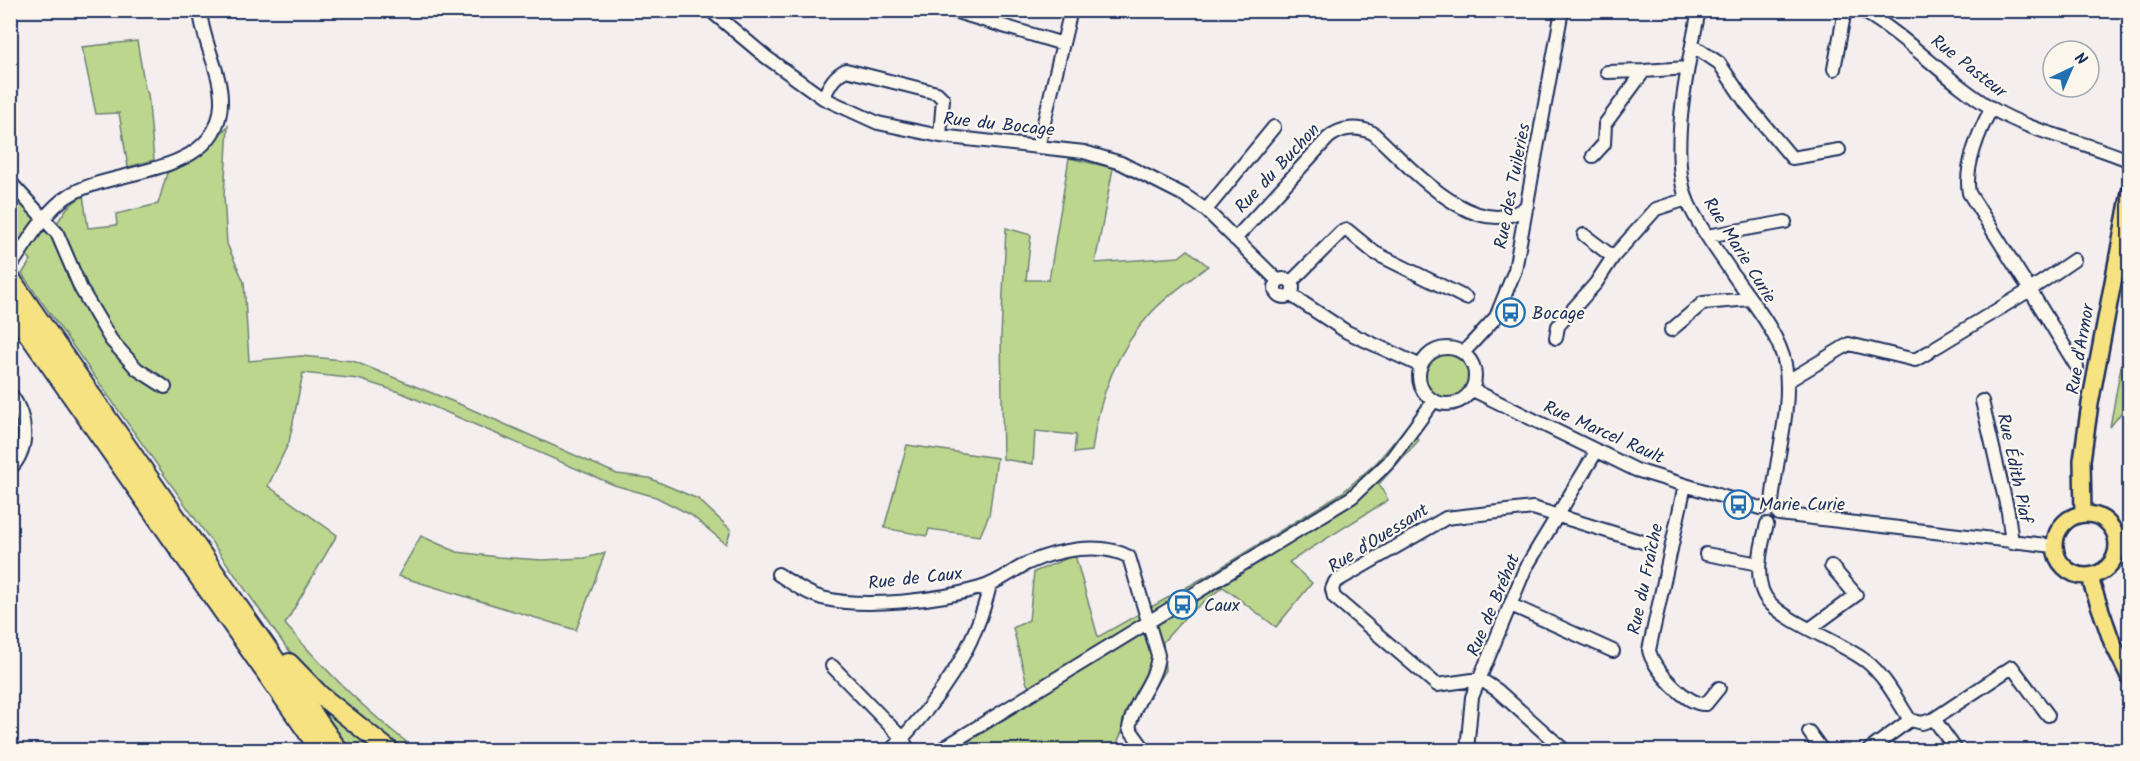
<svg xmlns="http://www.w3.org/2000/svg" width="2140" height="761" viewBox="0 0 2140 761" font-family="Kalam,sans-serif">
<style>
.green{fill:#bdd68d;stroke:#6c8276;stroke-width:1.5}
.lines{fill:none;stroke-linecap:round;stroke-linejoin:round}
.minor-casing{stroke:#1b2f5e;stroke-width:16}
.major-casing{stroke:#1b2f5e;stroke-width:20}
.highway-casing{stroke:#1b2f5e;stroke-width:22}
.minor{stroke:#fbf7ec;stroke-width:12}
.major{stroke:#f7e281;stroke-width:15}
.highway{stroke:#f7e281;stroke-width:18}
.labels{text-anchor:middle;stroke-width:4.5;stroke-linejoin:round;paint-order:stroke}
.street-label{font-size:18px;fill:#1b2f5e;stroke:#fbf7ec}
.poi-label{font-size:18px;fill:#1b2f5e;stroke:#fbf7ec;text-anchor:start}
</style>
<rect width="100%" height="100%" fill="#f5eeef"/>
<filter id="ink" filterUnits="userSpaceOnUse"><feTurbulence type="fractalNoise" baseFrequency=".0167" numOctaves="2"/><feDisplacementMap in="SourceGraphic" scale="12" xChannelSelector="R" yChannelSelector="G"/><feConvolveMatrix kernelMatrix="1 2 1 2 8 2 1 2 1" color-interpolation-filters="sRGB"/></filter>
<g filter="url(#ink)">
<path class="green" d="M137 41 145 88 148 94 154 160 128 167 119 113 96 114 82 47Z
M228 126 224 196 227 244 244 282 249 361 301 356 353 361 464 406 617 474 649 478 698 499 731 530 726 544 691 515 656 497 614 485 402 393 358 379 303 373 289 442 268 486 337 535 285 624C326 671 367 713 417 750H351L317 702 325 690 286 647 22 274 31 260 17 243 11 250V172L57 223 67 208 83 195 88 228 117 225 116 214 158 204 167 173 196 159Z
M1069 158 1113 168 1095 263 1179 257 1188 250 1208 266C1189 281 1167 295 1151 313 1115 352 1098 400 1092 451L1074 453 1076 435 1035 431 1033 464 1003 459 1001 337 1006 228 1031 235 1026 280H1049Z
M2128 328 2129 403 2110 427Z
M1425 376a22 22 0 1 1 44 0a22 22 0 1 1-44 0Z
M1406 427 1419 440 1379 484 1388 500 1289 562 1312 583 1276 627 1223 587 1187 615 1163 642 1165 670 1139 711 1135 729 1122 732 1114 750H955L1037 699 1027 684 1013 628 1029 620 1034 572 1075 555 1098 637 1212 573 1343 492 1377 462Z
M907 445 997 458 989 515 980 536 929 529 927 536 884 528Z
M421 536 457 552 498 557 542 560 585 558 605 553 576 630 398 576Z"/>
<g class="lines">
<defs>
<path id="minor" d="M710 10 766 57 823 98 878 123 940 136 1084 152 1121 163 1184 195 1206 210 1278 281
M950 10 1063 44
M1699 10C1689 60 1668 152 1687 200 1698 226 1717 250 1732 273 1750 300 1778 331 1785 364 1793 406 1775 460 1772 504
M1861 10C1910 38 1946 81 1993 109 2035 134 2085 141 2130 161
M1692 45 1719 63 1746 103 1792 158 1839 150
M1834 69 1845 10
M1607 72 1644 71
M823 98C829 87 833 76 846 70L937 93 943 99 940 136
M1038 147 1071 10
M1593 156 1604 144 1605 124 1644 71 1687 68
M10 182 57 233 81 289 111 340 137 369 165 387
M1206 210 1274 127
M1584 235 1613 257
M1707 236 1785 222
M1235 239 1328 138C1341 127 1358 126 1373 133 1407 163 1477 247 1527 206
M2074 260 2030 290 2077 367
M10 267C27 244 44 211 68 196 112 167 219 178 221 103 222 72 202 42 200 10
M1275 288a9 9 0 1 1 18 0a9 9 0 1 1-18 0Z
M1291 282 1341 232 1347 230 1375 253 1466 298
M1291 295 1347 332 1421 366
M1671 330 1703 303 1750 299
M1556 338 1558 326 1596 283 1613 257 1656 209 1687 199
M1936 347 2030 290 1969 193C1964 168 1979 130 1992 108
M1419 376a28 28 0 1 1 56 0a28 28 0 1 1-56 0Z
M1463 353 1496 317 1515 270 1562 10
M1788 381 1849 344 1915 360 1929 352
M1473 390 1636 470 1760 508
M10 393C27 416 31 448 10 469
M1982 401 2008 512 2012 543
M1685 485 1649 650C1652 668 1687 706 1706 704L1719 688
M1779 514 2054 546
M1767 524C1761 546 1751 585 1771 604 1792 625 1839 641 1866 661 1885 676 1897 700 1910 720
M2117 546 2130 547
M1706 554 1759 564
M778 574C792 583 805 593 822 598 863 609 939 600 980 588 998 583 1012 571 1028 563 1057 550 1101 541 1129 557L1158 655C1156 682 1133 701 1129 728L1145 750
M1511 605 1613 651
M1811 628 1856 595 1831 566
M832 666 903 739 908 750
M1934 719 1956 750
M1809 732 1822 750
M891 750C937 703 975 650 990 585
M940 750 1352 497 1389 462 1433 402
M1467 750 1472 697 1525 569 1596 452
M1564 750 1497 690 1480 679 1437 685 1334 597 1332 589 1335 582 1446 518 1533 508 1649 544
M1869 750 1910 720 1922 723 1934 719 2012 667 2048 715"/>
<path id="major" d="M2083 514 2082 460 2090 404 2130 192
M2055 545a31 31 0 1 1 62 0a31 31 0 1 1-62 0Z
M2092 576V585L2112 642 2130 678"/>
<path id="highway" d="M10 278 338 750
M10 308 320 750
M289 663 320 695 389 750"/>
</defs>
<use href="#minor" class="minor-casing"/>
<use href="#major" class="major-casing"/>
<use href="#highway" class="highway-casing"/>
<use href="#minor" class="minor"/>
<use href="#major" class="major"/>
<use href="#highway" class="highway"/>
</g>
</g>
<defs>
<symbol id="bus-ring" viewBox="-11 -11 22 22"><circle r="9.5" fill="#fbf7ec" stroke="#1f6fb2" stroke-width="1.5"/><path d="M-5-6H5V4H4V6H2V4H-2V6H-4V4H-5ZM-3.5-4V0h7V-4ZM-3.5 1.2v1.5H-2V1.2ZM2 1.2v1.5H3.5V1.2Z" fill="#1f6fb2"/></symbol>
</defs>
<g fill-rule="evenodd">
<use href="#bus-ring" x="1494" y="296" width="33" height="33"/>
<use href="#bus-ring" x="1722" y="488" width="33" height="33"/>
<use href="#bus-ring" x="1166" y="588" width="33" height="33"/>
</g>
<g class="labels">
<g class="street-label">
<text transform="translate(1969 66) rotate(38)" y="6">Rue Pasteur</text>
<text transform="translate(999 124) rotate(6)" y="6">Rue du Bocage</text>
<text transform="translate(1277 168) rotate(-47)" y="6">Rue du Buchon</text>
<text transform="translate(1512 186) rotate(-79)" y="6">Rue des Tuileries</text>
<text transform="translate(1740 250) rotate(58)" y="6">Rue Marie Curie</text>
<text transform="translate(2080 349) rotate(-80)" y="6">Rue d'Armor</text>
<text transform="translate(1604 432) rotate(24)" y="6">Rue Marcel Rault</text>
<text transform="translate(2015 468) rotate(78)" y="6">Rue Édith Piaf</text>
<text transform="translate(1378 538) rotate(-32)" y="6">Rue d'Ouessant</text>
<text transform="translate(915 578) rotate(-6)" y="6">Rue de Caux</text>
<text transform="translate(1645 579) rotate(-78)" y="6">Rue du Fraîche</text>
<text transform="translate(1493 605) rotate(-67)" y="6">Rue de Bréhat</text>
</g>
<g class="poi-label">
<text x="1532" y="319">Bocage</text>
<text x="1759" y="510">Marie Curie</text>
<text x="1204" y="611">Caux</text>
</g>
</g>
<rect width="2140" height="761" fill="none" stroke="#fbf7ec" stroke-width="36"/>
<rect x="18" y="18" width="2104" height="725" fill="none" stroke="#1b2f5e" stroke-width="2" filter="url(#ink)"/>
<g transform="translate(2071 69) rotate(44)"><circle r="28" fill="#fbf7ec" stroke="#a1a7b3" stroke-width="1.5"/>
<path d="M0-4.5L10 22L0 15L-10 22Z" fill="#1f6fb2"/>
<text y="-9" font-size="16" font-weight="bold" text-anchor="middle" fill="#1b2f5e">N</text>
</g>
</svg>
